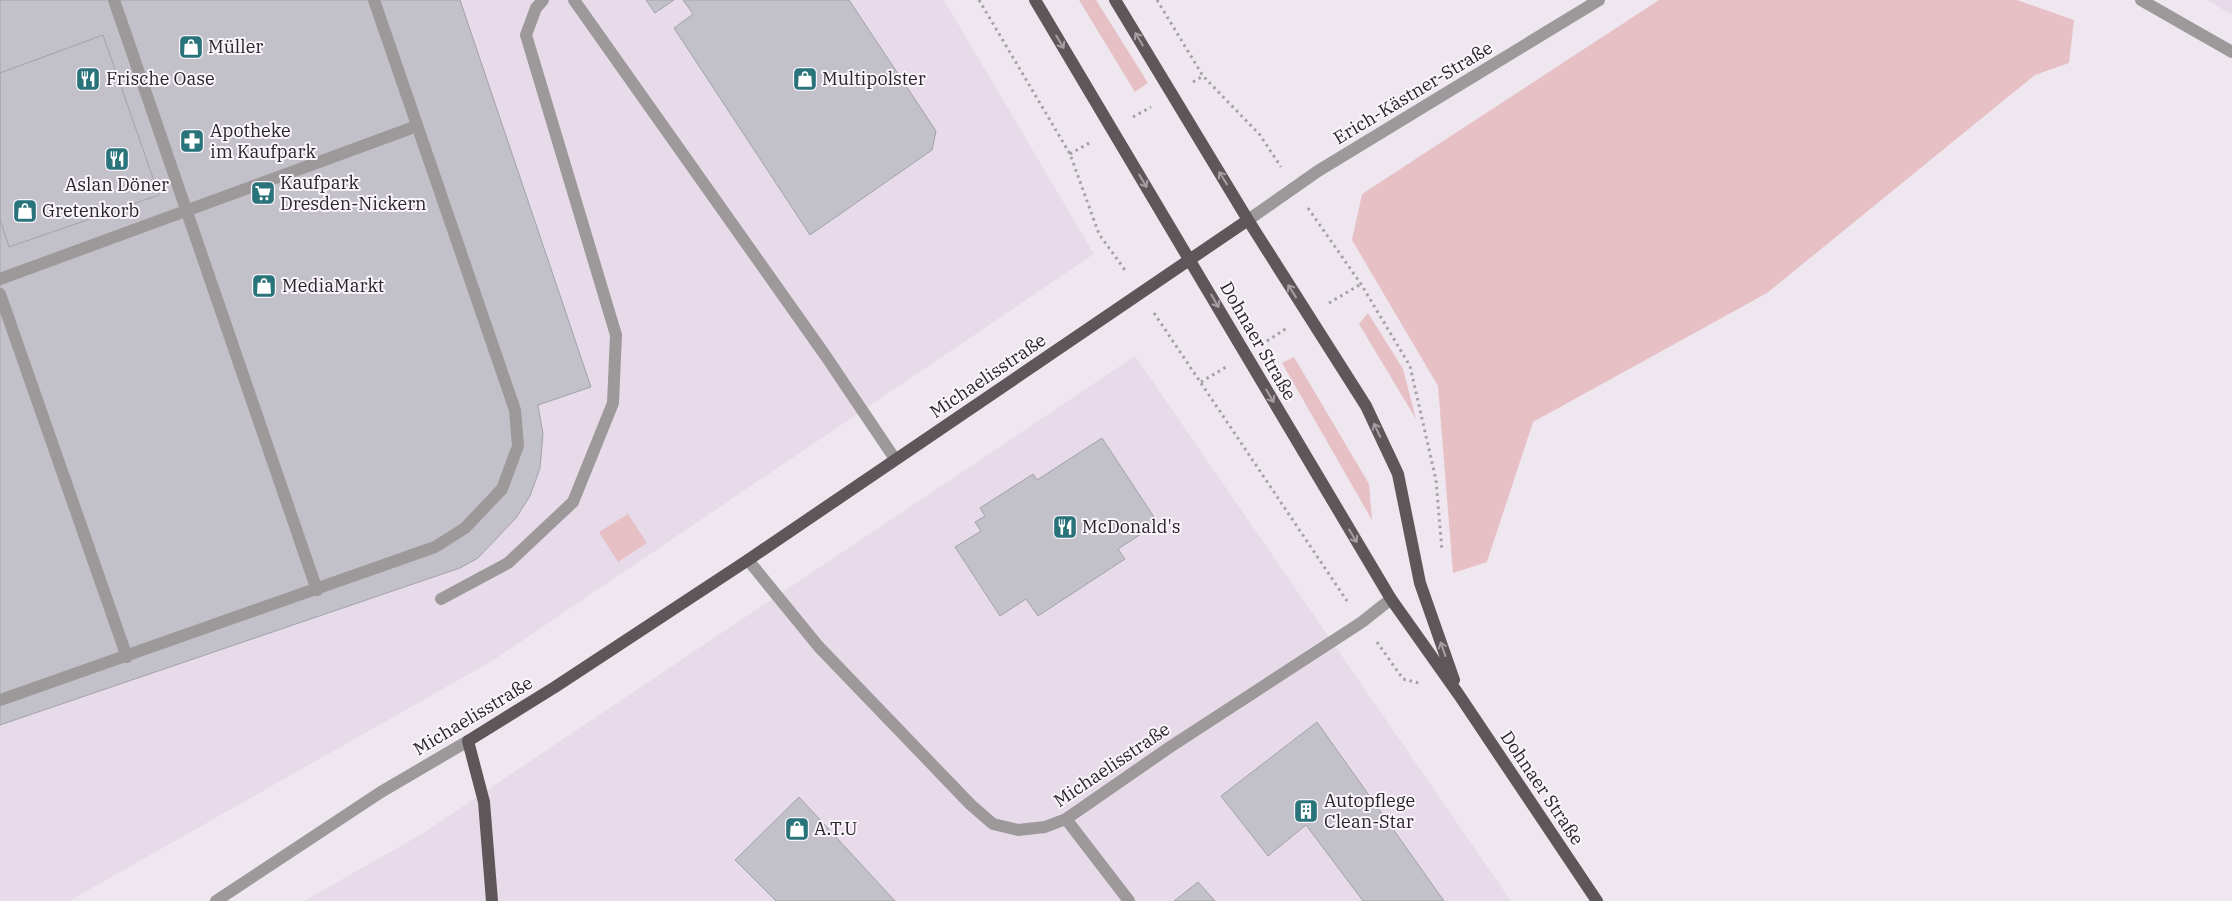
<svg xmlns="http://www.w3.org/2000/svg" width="2232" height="901" viewBox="0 0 2232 901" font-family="'IBM Plex Serif',serif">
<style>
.built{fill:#e7dbe9}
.green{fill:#e6c0c5}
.building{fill:#c2c0c8;stroke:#a3a1a9}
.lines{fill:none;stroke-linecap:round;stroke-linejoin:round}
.path{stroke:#a5a0a6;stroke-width:3;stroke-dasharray:2.5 4;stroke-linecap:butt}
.minor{stroke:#9d999b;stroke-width:12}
.major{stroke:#5e575a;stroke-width:12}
.oneway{stroke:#a59ea3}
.labels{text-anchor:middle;stroke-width:4;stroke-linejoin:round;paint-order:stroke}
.poi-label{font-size:18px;fill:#282628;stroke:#fbf4fc;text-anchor:start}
.street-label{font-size:18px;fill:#282628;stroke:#fbf4fc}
</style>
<rect width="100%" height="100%" fill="#eee7ef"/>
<path class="built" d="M0 0H944L1094 254 492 661 69 901H0Z
M2207 0H2232V15Z
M1135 356 1511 901H304L420 835Z"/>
<path class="green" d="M1079 0H1096L1148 83 1135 92Z
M1659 0H2017L2074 20 2069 63 2035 75 1767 293 1533 422 1487 562 1453 573 1438 386 1352 240 1362 194Z
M1368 313 1403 369 1416 419 1359 324Z
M1294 357 1369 484 1372 520 1282 363Z
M628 514 647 543 618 562 599 532Z"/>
<path class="building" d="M0 0H460L591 387 538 405 543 434 540 468 530 496 516 518 478 558 460 568 0 725Z
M646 0H674L655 13Z
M683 0H849L936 131 932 150 810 235 674 28 693 14Z
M103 35 159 195 9 247 0 219V73Z
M1102 438 1158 523 1118 549 1125 559 1038 616 1026 599 1000 616 955 547 981 531 975 522 985 516 980 508 1033 474 1037 480Z
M1317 722 1444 901H1363L1306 825 1268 856 1221 796Z
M799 797 895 901H776L735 860Z
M1198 882 1215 901H1174Z"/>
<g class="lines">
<path class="path" d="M979 0 1070 154 1099 234 1127 273
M1157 0 1203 76 1260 135 1281 167
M1193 82 1203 76
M1133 117 1151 107
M1070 154 1091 142
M1308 208 1361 284 1410 366 1436 480 1442 551
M1329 303 1361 284
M1154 313 1347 601
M1267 341 1287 328
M1201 382 1226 367
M1377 642 1403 679 1419 683"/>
<path class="minor" d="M114 0 317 590
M574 0 825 355 895 459
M2141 0 2232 52
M1248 220 1318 171 1599 0
M0 279 417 126
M0 294 127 657
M748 560 819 647 971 805 993 824 1018 830 1045 827 1066 819 1170 747 1362 622 1391 599
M441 599 508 563 573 502 613 403 616 335 526 35 536 8 543 0
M0 700 435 547 465 528 502 489 518 446 515 410 374 0
M1066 819 1129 901
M216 901 381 792 468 741"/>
<path class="major" d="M1035 0 1391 599 1459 695 1597 901
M1115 0 1248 220 1366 406 1398 474 1420 583 1454 680
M492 901 484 802 468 741 555 687 748 560 1248 220"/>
</g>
<defs><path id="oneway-shaft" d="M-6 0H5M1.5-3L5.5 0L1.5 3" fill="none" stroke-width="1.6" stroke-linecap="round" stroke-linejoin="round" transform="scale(1.25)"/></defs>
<g class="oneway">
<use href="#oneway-shaft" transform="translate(1139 39) rotate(-121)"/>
<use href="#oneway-shaft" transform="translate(1060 42) rotate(59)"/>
<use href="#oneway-shaft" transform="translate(1223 178) rotate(-122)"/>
<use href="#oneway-shaft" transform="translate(1143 181) rotate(59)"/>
<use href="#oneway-shaft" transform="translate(1292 291) rotate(-122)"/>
<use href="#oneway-shaft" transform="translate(1215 301) rotate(60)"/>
<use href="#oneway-shaft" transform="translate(1270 396) rotate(59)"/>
<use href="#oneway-shaft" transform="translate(1377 430) rotate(-115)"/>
<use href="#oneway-shaft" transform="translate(1353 536) rotate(59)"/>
<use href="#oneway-shaft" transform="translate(1443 649) rotate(-109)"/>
</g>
<defs>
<symbol id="shop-square" viewBox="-11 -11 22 22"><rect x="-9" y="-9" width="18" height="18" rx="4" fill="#29737a" stroke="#fbf4fc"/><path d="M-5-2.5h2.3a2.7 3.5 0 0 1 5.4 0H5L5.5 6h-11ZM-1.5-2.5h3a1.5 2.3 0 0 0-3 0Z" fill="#fff"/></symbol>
<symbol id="restaurant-square" viewBox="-11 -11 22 22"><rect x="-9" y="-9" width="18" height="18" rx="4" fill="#29737a" stroke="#fbf4fc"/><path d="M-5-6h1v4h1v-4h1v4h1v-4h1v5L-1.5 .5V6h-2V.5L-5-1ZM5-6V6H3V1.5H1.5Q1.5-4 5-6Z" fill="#fff"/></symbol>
<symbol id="pharmacy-square" viewBox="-11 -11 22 22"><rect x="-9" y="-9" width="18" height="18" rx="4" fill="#29737a" stroke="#fbf4fc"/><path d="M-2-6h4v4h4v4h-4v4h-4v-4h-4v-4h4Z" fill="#fff"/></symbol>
<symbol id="supermarket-square" viewBox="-11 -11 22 22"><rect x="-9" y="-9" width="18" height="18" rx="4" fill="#29737a" stroke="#fbf4fc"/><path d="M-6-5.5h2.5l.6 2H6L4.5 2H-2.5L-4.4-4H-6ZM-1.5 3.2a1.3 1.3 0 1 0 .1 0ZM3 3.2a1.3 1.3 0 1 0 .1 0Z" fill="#fff"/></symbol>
<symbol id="building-square" viewBox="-11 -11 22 22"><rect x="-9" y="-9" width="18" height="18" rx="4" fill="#29737a" stroke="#fbf4fc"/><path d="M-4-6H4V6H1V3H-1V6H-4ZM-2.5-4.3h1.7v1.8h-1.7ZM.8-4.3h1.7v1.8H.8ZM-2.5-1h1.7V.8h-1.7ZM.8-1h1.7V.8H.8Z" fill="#fff"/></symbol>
</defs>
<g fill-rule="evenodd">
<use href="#shop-square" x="177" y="33" width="28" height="28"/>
<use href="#restaurant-square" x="74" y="65" width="28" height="28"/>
<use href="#shop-square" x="791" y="65" width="28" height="28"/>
<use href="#pharmacy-square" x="178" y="127" width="28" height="28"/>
<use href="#restaurant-square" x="103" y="145" width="28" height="28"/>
<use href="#supermarket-square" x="249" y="179" width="28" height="28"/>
<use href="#shop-square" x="11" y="197" width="28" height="28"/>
<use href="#shop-square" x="250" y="272" width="28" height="28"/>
<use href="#restaurant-square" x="1051" y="513" width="28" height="28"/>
<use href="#building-square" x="1292" y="797" width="28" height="28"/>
<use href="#shop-square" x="783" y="815" width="28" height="28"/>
</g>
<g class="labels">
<g class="poi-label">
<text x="208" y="53">Müller</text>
<text x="106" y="85">Frische Oase</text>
<text x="822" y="85">Multipolster</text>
<text x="210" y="137">Apotheke<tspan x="210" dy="21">im Kaufpark</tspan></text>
<text x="280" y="189">Kaufpark<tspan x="280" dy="21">Dresden-Nickern</tspan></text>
<text x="117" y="191" text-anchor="middle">Aslan Döner</text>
<text x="42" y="217">Gretenkorb</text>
<text x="282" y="292">MediaMarkt</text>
<text x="1082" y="533">McDonald's</text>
<text x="1324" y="807">Autopflege<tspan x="1324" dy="21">Clean-Star</tspan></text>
<text x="814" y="835">A.T.U</text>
</g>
<g class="street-label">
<text transform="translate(1413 93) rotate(-31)" y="6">Erich-Kästner-Straße</text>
<text transform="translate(1258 341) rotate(60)" y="6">Dohnaer Straße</text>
<text transform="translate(988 376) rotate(-34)" y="6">Michaelisstraße</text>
<text transform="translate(473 716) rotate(-31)" y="6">Michaelisstraße</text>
<text transform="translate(1112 765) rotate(-34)" y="6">Michaelisstraße</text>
<text transform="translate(1542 788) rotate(56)" y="6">Dohnaer Straße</text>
</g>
</g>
</svg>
